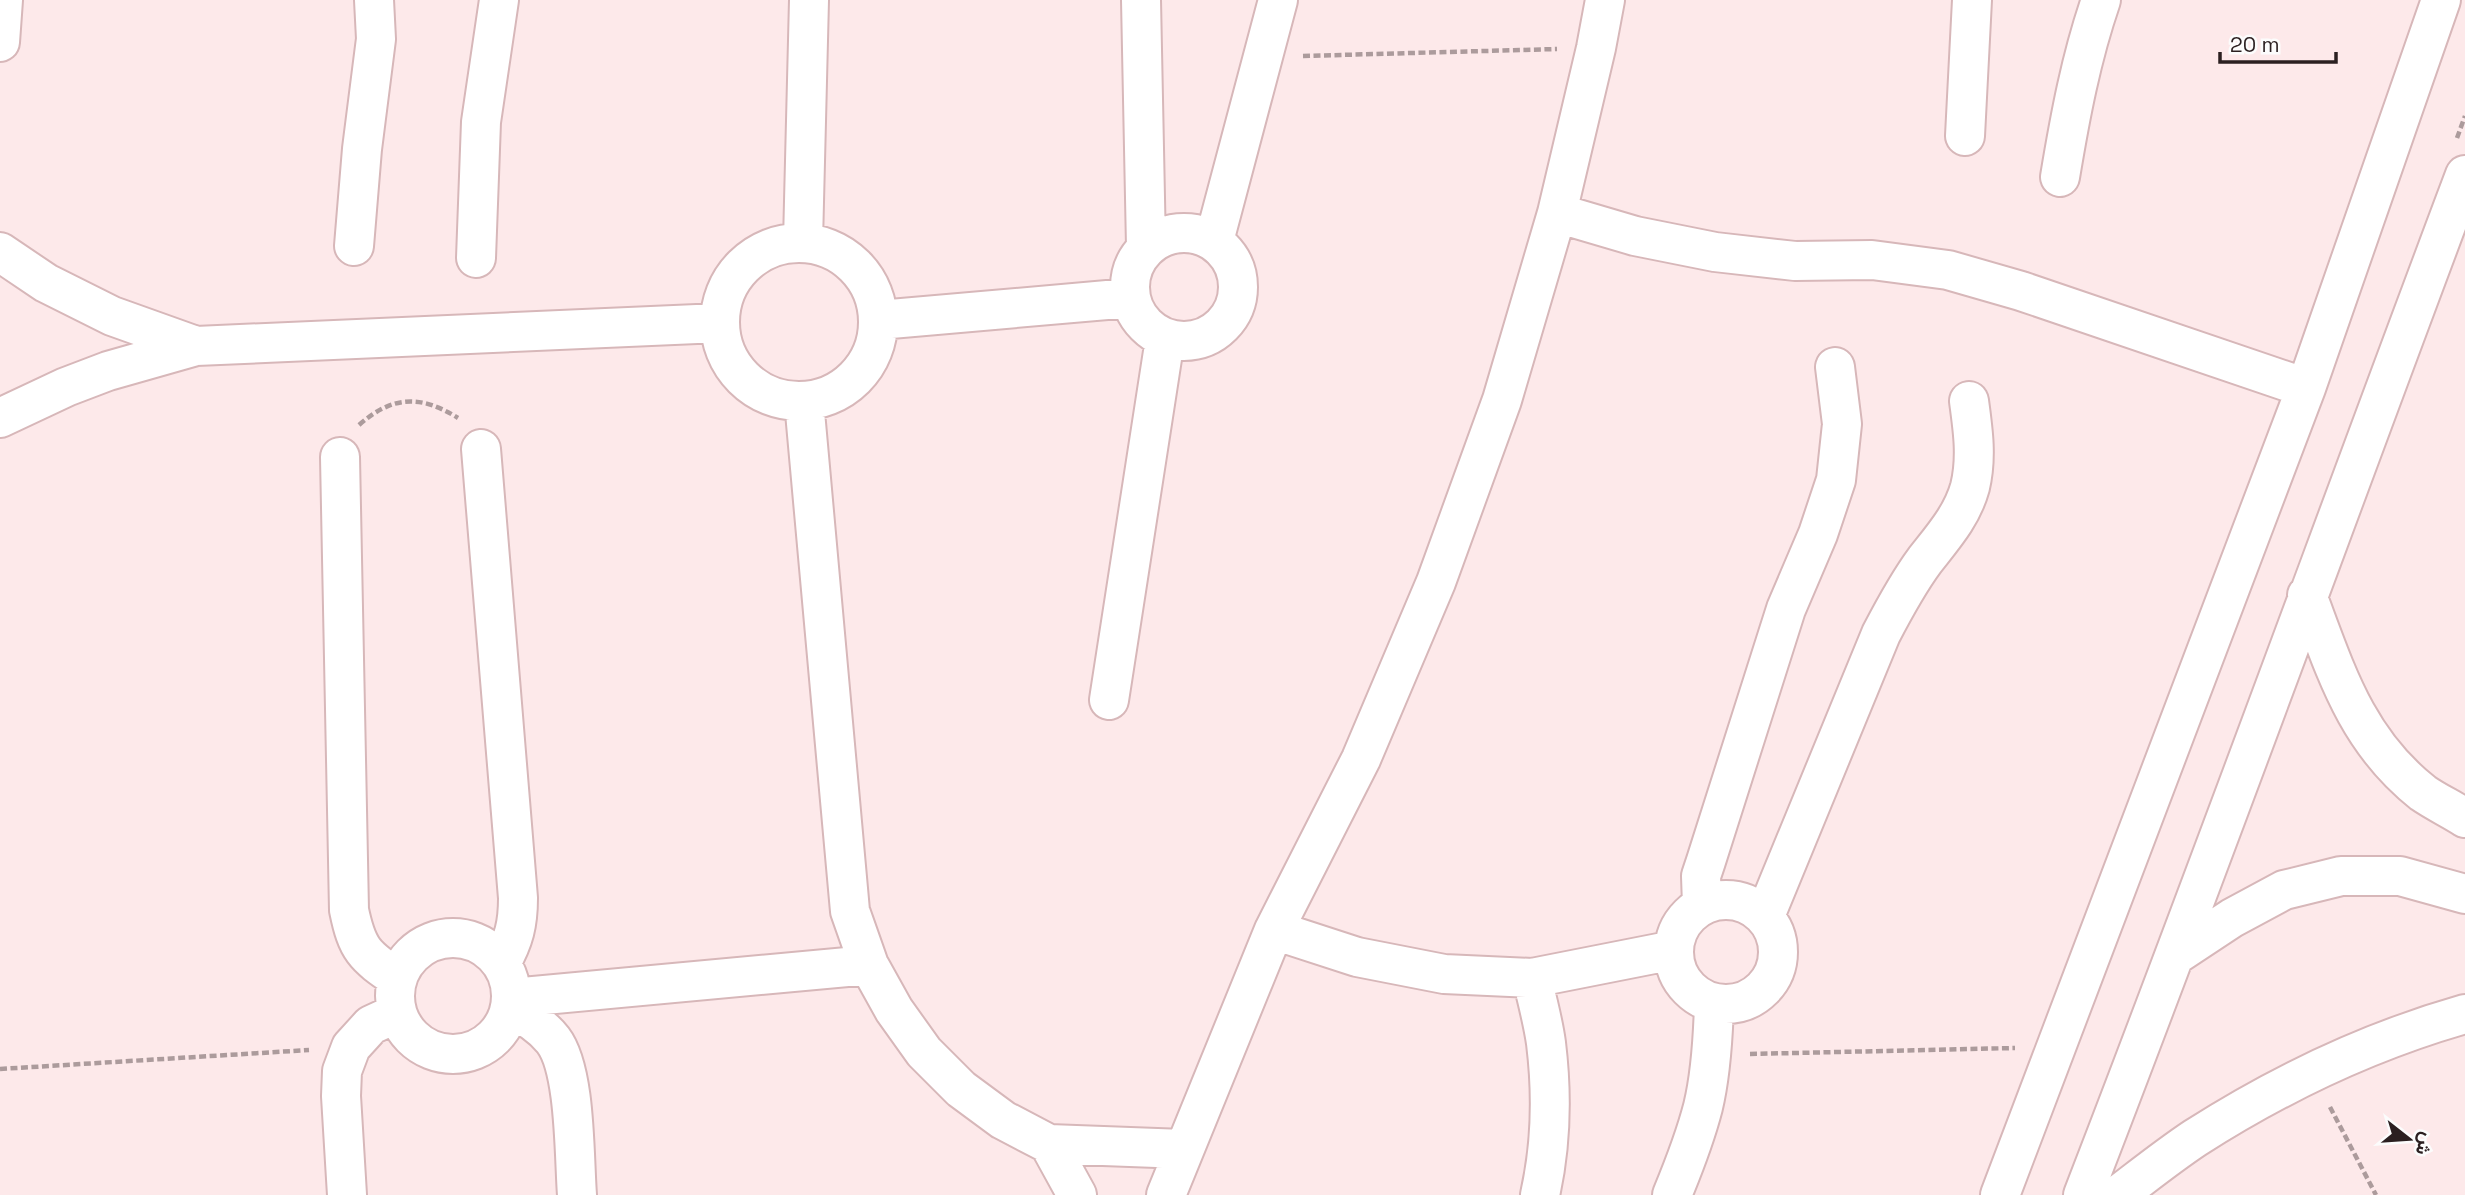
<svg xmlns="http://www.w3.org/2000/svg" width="2465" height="1195" viewBox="0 0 2465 1195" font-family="'Space Grotesk',Vazirmatn,sans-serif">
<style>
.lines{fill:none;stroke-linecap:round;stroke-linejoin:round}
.minor-casing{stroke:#d7b7b9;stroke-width:42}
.path{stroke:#ac9b9c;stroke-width:4.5;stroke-dasharray:7 3.5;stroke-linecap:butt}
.minor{stroke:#fff;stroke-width:38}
</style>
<rect width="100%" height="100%" fill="#fde9ea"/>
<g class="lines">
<defs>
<path id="minor" d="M1141 0 1146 247
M0 42 3 0
M1965 136 1972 0
M2060 177C2070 117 2081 58 2101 0
M1557 213 1635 236 1715 252 1795 261 1872 260 1948 270 2021 291 2306 388
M1130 287a54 54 0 1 1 108 0a54 54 0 1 1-108 0Z
M1214 241 1278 0
M803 242 809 0
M720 322a79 79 0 1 1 158 0a79 79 0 1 1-158 0Z
M354 246 362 149 376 39 374 0
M0 252 46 283 112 316 196 346
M476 258 481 122 499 0
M879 320 1130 298
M804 401 850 911 869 965 894 1010 924 1052 961 1089 1003 1120 1049 1144 1184 1149
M0 418 66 387 108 371 196 346 720 323
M481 449 518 898C518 924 514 940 501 963
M340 457 349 910C357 949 364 956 397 978
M2307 595C2336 672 2356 740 2423 793 2436 802 2451 809 2465 818
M1109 700 1165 339
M1674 952a52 52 0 1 1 104 0a52 52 0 1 1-104 0Z
M1702 905 1701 876 1706 861 1786 609 1818 534 1836 480 1842 424 1835 367
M1765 916 1881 634C1894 609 1908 583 1925 560 1943 537 1962 516 1970 487 1977 458 1973 430 1969 401
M1274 930 1357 957 1444 974 1532 978 1674 950
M395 996a58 58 0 1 1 116 0a58 58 0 1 1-116 0Z
M2176 955 2232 918 2284 890 2341 876H2400L2465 894
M1532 978C1537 1000 1543 1021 1546 1043 1552 1092 1551 1146 1540 1195
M512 998 869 965
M510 1008C527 1017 541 1025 553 1040 576 1070 574 1156 577 1195
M1049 1144 1077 1195
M347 1195 341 1096 342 1071 351 1047 371 1025 397 1013
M1166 1195 1274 930 1361 759 1436 582 1502 400 1557 213 1596 48 1605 0
M1672 1195C1684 1166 1695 1138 1703 1107 1711 1074 1713 1039 1714 1004
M2000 1195 2306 388 2441 0
M2083 1195C2214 857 2337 515 2465 175
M2118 1195C2143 1176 2168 1156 2195 1138 2278 1085 2370 1041 2465 1014"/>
</defs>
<use href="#minor" class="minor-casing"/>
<path class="path" d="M1303 56 1557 49
M2457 138 2465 116
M359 425C392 396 420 394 458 418
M1750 1054 2015 1048
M0 1069 309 1050
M2330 1107 2376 1195"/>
<use href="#minor" class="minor"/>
</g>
<g transform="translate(2409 1139) rotate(107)" stroke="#fcfcfc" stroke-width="5" paint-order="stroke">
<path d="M0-5L12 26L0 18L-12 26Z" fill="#2b1f20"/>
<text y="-10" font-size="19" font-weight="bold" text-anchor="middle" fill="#2b1f20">ش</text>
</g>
<path d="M2220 52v10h116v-10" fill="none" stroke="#2b1f20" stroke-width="3.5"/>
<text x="2230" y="52" font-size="21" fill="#2b1f20" stroke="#fcfcfc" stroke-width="5" paint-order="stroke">20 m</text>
</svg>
